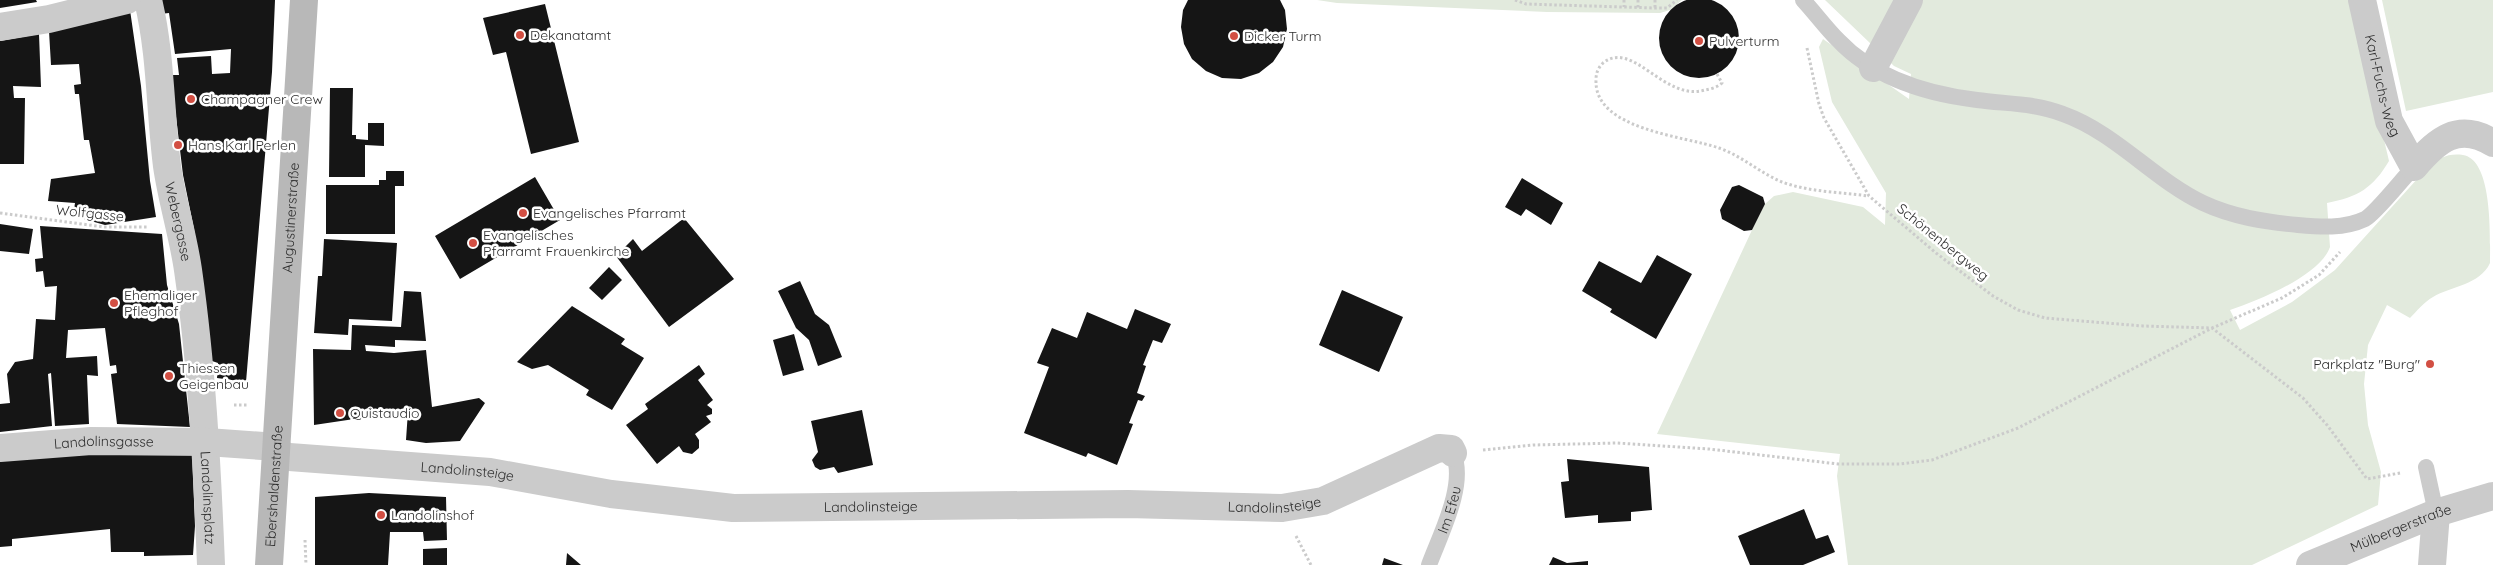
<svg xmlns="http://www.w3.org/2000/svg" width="2493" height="565" viewBox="0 0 2493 565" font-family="Quicksand,sans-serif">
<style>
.green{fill:#e2eadd}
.building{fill:#151515}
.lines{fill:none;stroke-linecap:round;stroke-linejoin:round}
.path{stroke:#cbcbcb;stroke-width:3;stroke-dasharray:2.5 2.5;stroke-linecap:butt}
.service{stroke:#cbcbcb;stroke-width:16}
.minor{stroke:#cbcbcb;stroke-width:28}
.tertiary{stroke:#cbcbcb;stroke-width:28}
.secondary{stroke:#b8b8b8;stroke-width:28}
.poi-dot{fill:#d24f43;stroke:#fff;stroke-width:2}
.labels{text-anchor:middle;stroke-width:5;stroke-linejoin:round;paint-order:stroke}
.poi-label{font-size:14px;fill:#2e2e2e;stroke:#fff;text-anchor:start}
.street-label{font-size:14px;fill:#2e2e2e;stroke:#fff}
</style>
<rect width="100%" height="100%" fill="#fff"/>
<path class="green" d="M1317 0H1682L1670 10 1660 13 1547 12 1337 3Z
M1825 0H2351L2389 161C2373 188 2358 197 2327 203L2330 247C2320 276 2257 301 2230 310L2240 330 2292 302 2335 270 2428 167C2439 158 2448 153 2463 155 2493 160 2490 236 2490 263 2480 285 2451 286 2433 297 2424 302 2417 311 2410 318L2387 305 2368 345 2364 384 2368 425 2381 472 2378 505 2252 565H1848L1837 476 1840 454 1657 434 1752 230 1765 204 1774 196 1793 192 1863 207 1885 225 1886 193 1832 102 1819 47 1823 39 1909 99 1911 74 1894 66Z
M2382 0H2493V92L2406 111Z"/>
<path class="building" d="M1659 38a40 40 0 1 1 80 0a40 40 0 1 1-80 0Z
M0 0H36L37 2 0 8Z
M159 0H275L272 72 246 382 217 378 218 363 212 361 194 229 183 175 171 75H179L177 58 211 56 212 74 230 73 231 49 175 54 169 13 160 14Z
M1188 0H1280L1285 10 1287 29 1283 47 1273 62 1259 73 1241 79 1222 78 1206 71 1192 59 1184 44 1181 27 1183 10Z
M545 4 579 142 531 154 506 52 493 55 483 18Z
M130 10 141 86 150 181 156 217 105 225 73 216 75 203 48 201 51 179 95 173 89 140H84L79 94H75L74 85 81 84 79 64 51 65 49 31Z
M39 34 41 87 13 86 14 98H25L24 164H0V41Z
M330 88H353L352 135H356V139L368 140V123H384V146L365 145V177H329Z
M386 171H404V186H395V234H326V185H379V180H386Z
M535 177 560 220 460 279 435 236Z
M1522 178 1563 203 1551 225 1526 209 1521 216 1505 207Z
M1739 185 1763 197 1765 204 1752 230 1744 231 1722 219 1720 210 1732 187Z
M684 218 734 279 669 327 616 256 633 239 642 251Z
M0 224 33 229 29 254 0 251Z
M40 226 162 234 167 285 179 324 190 427 117 424 111 374 117 373 116 365 110 366 105 328 68 330 66 358 97 356 98 376 87 375 89 424 55 426 51 373 48 374 52 426 0 432V404L10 403 7 374 15 362 33 359 36 319 55 320 57 286 45 287 43 271 36 272 35 259 43 258Z
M324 239 397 243 392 321 349 319 348 335 314 333 318 276H322Z
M1657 255 1692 274 1656 339 1610 312 1612 309 1582 291 1599 261 1641 283Z
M609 267 622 280 602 300 589 288Z
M800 281 815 314 829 325 842 357 818 366 809 340 796 328 778 291Z
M1342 290 1403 317 1379 372 1319 345Z
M404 291 421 292 426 341 395 340V347L365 345 366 351 394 353 426 350 432 407 479 398 485 403 460 441 426 443 406 440 408 411 314 425 313 349 351 350 352 325 401 327Z
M572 306 625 339 621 344 644 358 612 410 586 395 589 390 548 365 532 369 517 362Z
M1135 309 1171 324 1162 343 1153 340 1143 365 1146 366 1137 393 1145 396 1142 401 1138 400 1129 423 1133 424 1117 465 1088 453 1086 457 1024 433 1049 367 1037 363 1052 328 1077 338 1087 312 1127 329Z
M794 334 804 370 783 376 773 340Z
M699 365 705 374 698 380 713 400 707 405 712 409V414L706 416 711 422 695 434 699 440V448L692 454 683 452 679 446 657 464 626 425 648 409 645 404Z
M862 410 873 465 838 473 834 467 820 470 815 467 812 460 818 452 811 421Z
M192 451 195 526 193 555 144 556V552H111L110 529 12 539V546L0 547V459L64 454Z
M1567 459 1649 467 1652 510 1631 512V521L1598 523V515L1565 518 1561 482 1569 481Z
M369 493 446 497 447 540 424 541 423 532H390L388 565H315V497Z
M1804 509 1816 539 1828 535 1835 552 1803 565H1750L1738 536Z
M447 548V565H423V549Z
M567 553 581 565H566Z
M1553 557 1567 563 1588 561V565H1549Z
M1384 558 1403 565H1382Z"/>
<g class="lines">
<path class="path" d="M1515 0 1526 4 1655 8H1667L1677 0
M1624 0V7
M1638 0V8
M1655 0V8
M1807 48 1819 104 1824 118 1869 196 1936 253 1993 296 2018 310 2045 318 2143 326 2212 328 2303 398 2327 425 2367 479 2400 473
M1717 74 1722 83C1718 87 1711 89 1705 90 1664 102 1633 39 1603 63 1598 68 1596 73 1596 80 1594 130 1685 136 1719 148 1742 156 1760 173 1782 182 1809 192 1840 192 1868 196
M0 213 104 227H148
M234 405H248
M1483 450 1533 445 1617 443 1709 449 1838 464H1900L1932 460 2018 428 2212 328 2282 298 2319 275 2340 252
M1296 536 1311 565
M305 540 306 565"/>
<g class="service">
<path d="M1803 0C1815 13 1826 28 1838 40 1874 78 1927 94 1977 100 2007 104 2035 103 2063 114 2116 133 2153 179 2203 203 2233 217 2265 222 2298 225 2320 227 2344 229 2365 219 2376 213 2403 178 2414 167"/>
<path d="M2426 467 2436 513"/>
<path id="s1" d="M1429 565C1440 535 1467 484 1453 453"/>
</g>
<g class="minor">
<path id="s2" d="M148 0C161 54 160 111 167 166 172 201 183 235 188 270 202 368 207 466 211 565"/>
<path id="s3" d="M2362 0 2389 121 2414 167C2436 141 2458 121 2493 143"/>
<path d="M0 27 49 19 127 0"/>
<path d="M1873 68 1909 0"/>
<path id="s4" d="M0 448 91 441 207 442 277 447"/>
<path id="s5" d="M276 456 490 472 611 494 733 508 1128 504 1282 508 1323 501 1439 448 1451 449 1453 453"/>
<path d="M2432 565 2436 513"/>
</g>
<path class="tertiary" id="s6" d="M2310 565 2436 513 2493 496"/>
<path class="secondary" id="s7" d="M269 565 304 0"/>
</g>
<g class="poi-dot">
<circle cx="520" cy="35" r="5"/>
<circle cx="1234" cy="36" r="5"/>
<circle cx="1699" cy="41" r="5"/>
<circle cx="191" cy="99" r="5"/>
<circle cx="178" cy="145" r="5"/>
<circle cx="523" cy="213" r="5"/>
<circle cx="473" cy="243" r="5"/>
<circle cx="114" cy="303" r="5"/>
<circle cx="2430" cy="364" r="5"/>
<circle cx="169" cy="376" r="5"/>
<circle cx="340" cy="413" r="5"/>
<circle cx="381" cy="515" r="5"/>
</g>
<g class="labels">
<g class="poi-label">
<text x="530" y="40">Dekanatamt</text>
<text x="1244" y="41">Dicker Turm</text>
<text x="1709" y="46">Pulverturm</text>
<text x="201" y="104">Champagner Crew</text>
<text x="188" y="150">Hans Karl Perlen</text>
<text x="533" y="218">Evangelisches Pfarramt</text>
<text x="483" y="240">Evangelisches<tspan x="483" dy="16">Pfarramt Frauenkirche</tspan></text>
<text x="124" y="300">Ehemaliger<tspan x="124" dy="16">Pfleghof</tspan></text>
<text x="2420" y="369" text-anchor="end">Parkplatz "Burg"</text>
<text x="179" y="373">Thiessen<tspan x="179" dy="16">Geigenbau</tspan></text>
<text x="350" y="418">Quistaudio</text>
<text x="391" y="520">Landolinshof</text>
</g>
<g class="street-label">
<text dy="5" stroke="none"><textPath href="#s3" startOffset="88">Karl-Fuchs-Weg</textPath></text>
<text transform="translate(90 213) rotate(6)" y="5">Wolfgasse</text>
<text dy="5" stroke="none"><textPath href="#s7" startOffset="348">Augustinerstraße</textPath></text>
<text dy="5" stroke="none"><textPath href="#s2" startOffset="224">Webergasse</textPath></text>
<text transform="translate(1943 242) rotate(39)" y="5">Schönenbergweg</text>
<text dy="5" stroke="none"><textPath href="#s4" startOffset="104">Landolinsgasse</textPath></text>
<text dy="5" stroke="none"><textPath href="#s5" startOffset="192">Landolinsteige</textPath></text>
<text dy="5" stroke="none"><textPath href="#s7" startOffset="79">Ebershaldenstraße</textPath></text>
<text dy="5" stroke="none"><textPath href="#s2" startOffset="502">Landolinsplatz</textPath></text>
<text dy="5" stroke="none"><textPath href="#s5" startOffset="1002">Landolinsteige</textPath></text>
<text dy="5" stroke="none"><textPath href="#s5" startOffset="598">Landolinsteige</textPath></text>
<text dy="5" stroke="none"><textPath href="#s1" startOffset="59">Im Efeu</textPath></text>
<text dy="5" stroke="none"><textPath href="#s6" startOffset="98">Mülbergerstraße</textPath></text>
</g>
</g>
</svg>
